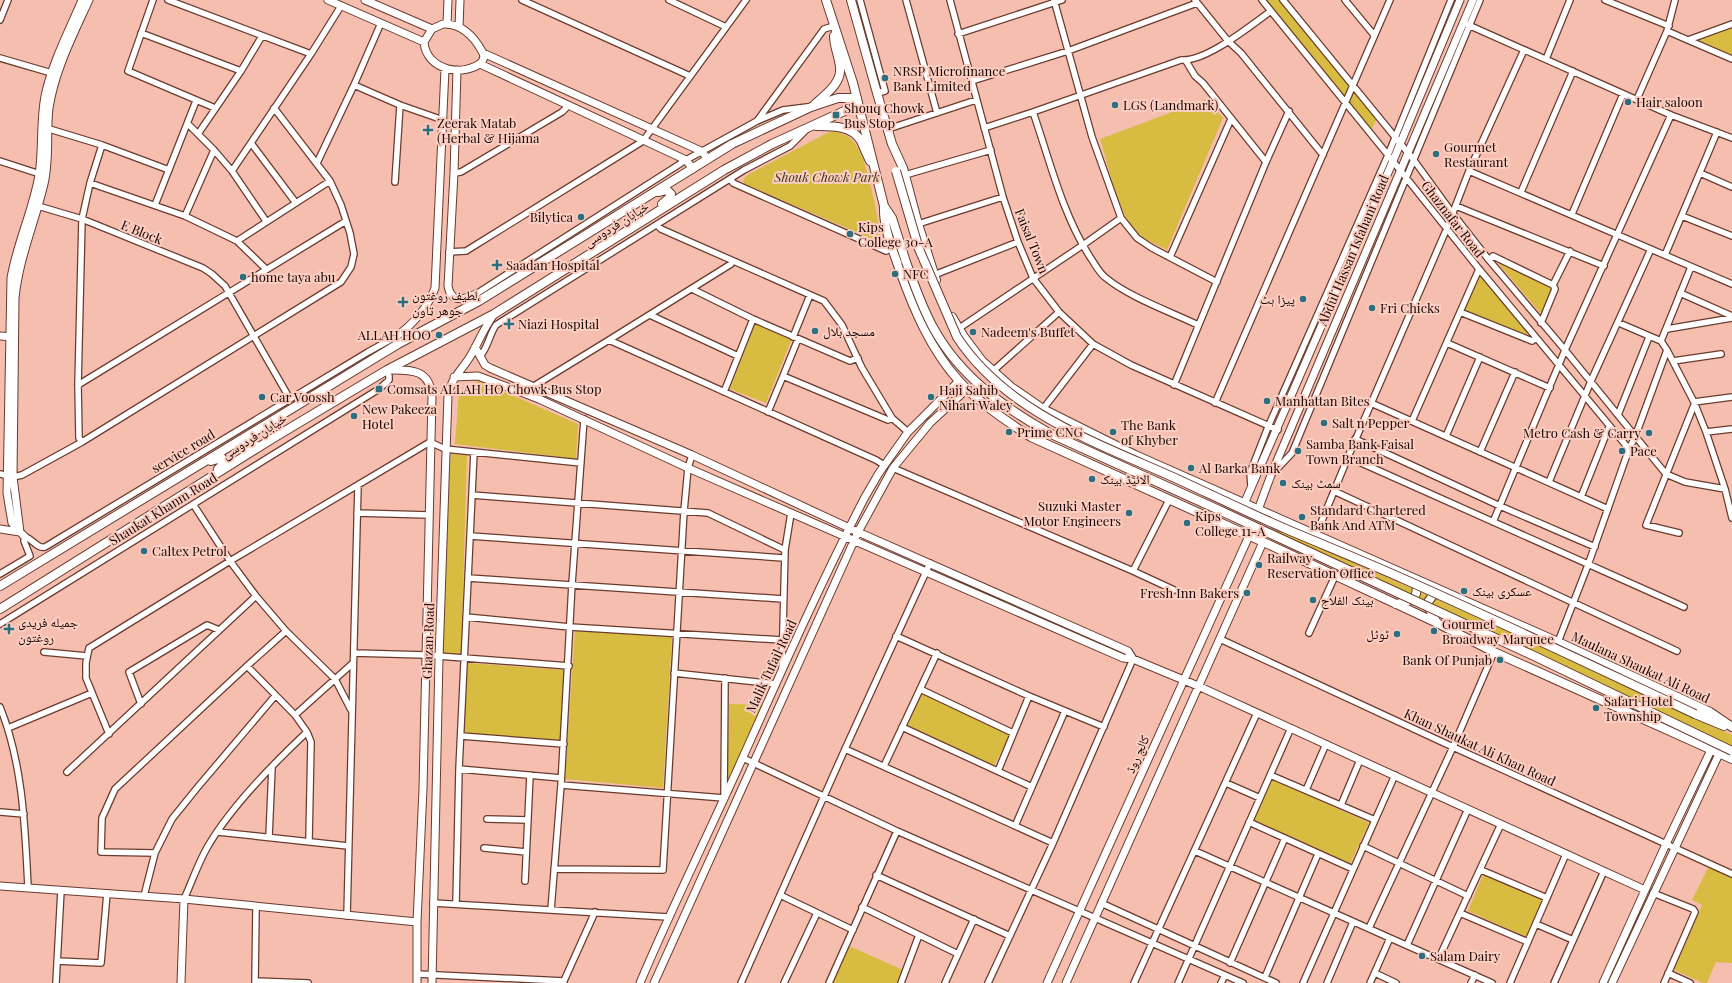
<svg xmlns="http://www.w3.org/2000/svg" width="1732" height="983" viewBox="0 0 1732 983" font-family="'Playfair Display','Noto Naskh Arabic',serif">
<style>
.green{fill:#d7bc41}
.lines{fill:none;stroke-linecap:round;stroke-linejoin:round}
.street-casing{stroke:#693b2e;stroke-width:8}
.secondary-casing{stroke:#693b2e;stroke-width:9}
.primary-casing{stroke:#693b2e;stroke-width:10}
.street{stroke:#fff;stroke-width:5.5}
.secondary{stroke:#fff;stroke-width:7}
.primary{stroke:#fff;stroke-width:8}
.primary-bridge-casing{stroke:#693b2e;stroke-width:10;stroke-linecap:butt}
.primary-bridge{stroke:#fff;stroke-width:8}
.poi-dot{fill:#2b6f80;stroke:#fccec1;stroke-width:1.5}
.labels{text-anchor:middle;stroke-width:4;stroke-linejoin:round;paint-order:stroke}
.poi-label{font-size:13px;fill:#180603;stroke:#fccec1;text-anchor:start}
.park-label{font-size:13px;font-style:italic;fill:#39341d;stroke:#fccec1}
.street-label{font-size:13px;fill:#180603;stroke:#fccec1}
</style>
<rect width="100%" height="100%" fill="#f6beae"/>
<path class="green" d="M1262 0H1282L1378 116 1370 133Z
M1732 24V59L1688 40Z
M1207 99 1223 118 1167 250C1158 245 1145 240 1138 233 1117 214 1109 166 1100 139Z
M829 132C837 131 846 134 852 140 869 157 877 218 882 243L744 184 743 179 749 174Z
M1493 257 1553 289 1543 316Z
M1480 276 1527 331 1528 338 1463 312Z
M755 324 792 338 766 403 730 389Z
M479 381 578 424 576 459 455 444 459 391Z
M451 454 467 455 461 655H443L442 574Z
M1276 530 1282 531 1501 628 1732 735V746L1408 598 1273 532Z
M575 630 672 637 663 788 565 779Z
M467 663 564 670 561 740 463 733Z
M922 693 1010 734 994 766 907 727Z
M729 704 762 705 727 785Z
M1273 779 1369 823 1350 864 1254 820Z
M1709 866 1732 876V963L1716 962 1707 983H1703L1674 970 1702 905 1692 900Z
M1483 875 1542 899 1526 937 1468 911Z
M849 946 903 970 897 983H832Z"/>
<g class="lines">
<defs>
<path id="street" d="M153 0 128 71 215 108
M168 0 311 54
M522 0 690 76
M669 0 726 27
M860 0 885 91 877 93
M906 0 937 113
M950 0 1003 197 1018 242 1033 278 1059 312 1093 344 1131 365 1278 430
M1054 0 1092 137 1121 218 1137 238 1152 248 1217 282
M1195 0 1228 41 1241 53 1323 155
M1262 0 1388 155 1479 269 1629 449
M1283 0 1413 159 1453 214 1489 260 1565 350 1666 474 1685 482 1725 489
M1345 0 1374 35
M1605 0 1669 26
M0 20 8 0
M381 23 354 85 400 105 443 120
M1466 24 1671 115 1732 138
M1667 31 1732 59
M141 33 241 71
M958 34 1062 0
M1688 40 1732 24
M0 58 55 74
M1546 59 1570 0
M1186 61 1195 76 1203 83 1266 162
M972 81 1068 51 1197 3
M1637 99 1667 31 1675 0
M1033 112C1050 161 1062 213 1090 257 1095 264 1099 273 1106 278 1129 297 1171 312 1198 325
M757 121 824 29 834 26
M188 124 214 150 232 171 266 221
M46 128 102 145 169 170
M984 128 1033 112 1181 60C1206 62 1250 26 1271 11
M888 129 976 100
M198 134 241 71 262 36
M251 143 296 203
M214 150 185 216 237 241 266 269
M0 161 43 175
M317 163 354 85
M232 171 311 54 341 6
M1469 171 1732 284
M454 173 461 172 562 112 568 106
M1700 173 1732 187
M905 175 991 150
M731 179 733 183 886 251 892 248
M395 182 400 105
M90 183 185 216
M1521 192 1573 71
M155 205 196 101
M38 206 82 219 203 268 212 274 225 286 290 399
M1456 206 1604 266
M1572 214 1623 94
M1682 216 1732 236
M918 224 1003 197
M657 225 661 229 824 301 842 325 862 368 892 418 908 432
M237 241 330 181
M449 252 466 251 643 141 746 0
M1665 255 1717 132
M1170 257 1231 119
M1489 260 1493 256 1553 285 1555 289 1541 323
M934 275 1018 242
M1553 285 1570 251
M692 289 753 319 850 361 858 358
M1680 293 1732 316
M476 294 686 160 757 121 783 110 807 107
M1460 312 1532 341 1536 338
M650 315 738 356
M1619 323 1661 341 1667 350 1694 402 1706 432 1725 489 1732 518
M958 329 1083 245 1121 218
M1667 329 1732 318
M793 337 810 295
M798 339 783 376 888 420 892 418
M609 340 731 264 732 261
M1661 341 1691 267
M1447 343 1550 388
M480 356C488 348 489 335 496 325L744 170 790 146 806 130
M1673 361 1721 354
M993 371 1059 312
M78 385 346 221
M1174 385 1266 162 1289 111
M534 386 609 340 876 460 884 465
M724 392 753 319
M1694 402 1732 397
M1215 403 1390 0
M1371 403 1608 509
M1043 409 1093 344
M768 412 783 376
M1618 415 1649 337
M1412 421 1479 269
M1706 432 1732 429
M1446 436 1480 357
M1355 439 1500 506 1595 547
M82 442 79 438 78 385 82 219 90 183 102 145
M1480 452 1515 372
M1348 457 1684 607
M893 468 1133 571 1169 500
M1274 472 1292 453 1480 0
M0 474 13 477 22 475 82 442 341 282 351 267 354 254 350 233 341 205 330 181 274 108
M1549 482 1591 381 1651 249
M1251 486 1250 473 1268 427 1388 155 1451 0
M1334 491 1677 651
M472 495 708 513 785 550
M1581 497 1609 427
M193 504 230 561 256 596 286 631 335 679 351 710
M357 513 429 515
M1493 522 1565 350 1671 115
M1679 533 1646 525 1694 405
M1316 535 1348 457 1447 228 1469 171 1524 50
M470 536 784 558
M1133 571 1174 590
M0 574 30 556 24 541 25 537C33 539 37 549 45 547L368 352 395 337
M468 578 783 599
M466 617 570 627 782 640
M0 624 379 389 389 380V376L387 370
M1309 633 1335 576
M896 636 1029 696 1104 727
M1220 639 1453 747 1732 874
M1558 642 1588 565 1629 449 1635 437 1667 350
M44 652 87 656
M354 653 425 655 569 666
M247 666 295 715 307 732 311 742 309 840
M782 669 785 550 791 513
M674 673 776 684
M920 689 1013 733
M141 704 129 672 207 625 219 630
M0 707C23 764 25 827 28 887
M295 715 353 663
M902 727 1032 787
M8 728 92 693
M109 734 86 678V663L89 648 230 561 430 442 445 449 581 463
M461 736 564 744
M845 749 1053 843
M743 758 897 831 1243 983
M884 766 937 653
M459 769 561 778
M998 771 1029 696
M67 772 256 596
M1270 775 1375 820
M1226 783 1260 798
M561 785 724 798 725 678
M1306 790 1326 744
M1341 805 1360 760
M0 812 24 814
M487 819 528 820
M1249 822 1353 869
M1015 826 1065 711
M218 832 348 846
M269 837 272 767
M1363 846 1468 896
M484 848 526 852
M1195 851 1390 938
M155 853 101 852 102 818 115 789 247 666 286 631
M554 869 663 870 684 511 688 468 692 455
M1481 870 1547 898
M876 875 1010 936
M525 881 530 775
M1653 893 1693 909 1695 912 1664 983
M780 895 853 930
M144 896 155 853 172 819 197 788 275 696
M184 899C192 882 198 863 208 846 231 807 274 763 307 732
M433 903 668 917
M1101 903 1276 983
M456 904 459 769 474 452
M862 907 958 954
M551 910 561 785 572 584 584 419
M1460 913 1528 942
M347 916 358 485
M1536 924 1573 940
M1369 928 1453 747 1494 652
M1407 945 1468 809
M1439 958 1501 824
M57 961 101 963 107 893
M1230 963 1285 838
M1375 973 1396 983
M1668 973 1690 983
M417 974 564 981
M1265 977 1318 854
M255 981 308 983
M56 983 61 890
M255 983 256 907
M563 983 595 912
M741 983 845 749 930 563
M784 983 817 913
M829 983 897 831
M901 983 919 935
M945 983 974 919
M988 983 1053 843 1133 659
M1134 983 1257 713
M1178 983 1291 728
M1221 983 1225 975
M1303 983 1395 775
M1327 983 1353 922
M1370 983 1390 938 1492 983
M1471 983 1475 975
M1510 983 1566 854
M1554 983 1604 871"/>
<path id="secondary" d="M328 0 424 42
M365 0 432 29
M443 24C462 23 475 38 483 53L484 57 482 62C463 78 426 70 424 42L432 29Z
M447 24 448 0
M459 27 460 0
M483 53 701 151 708 159
M480 64 686 160 693 169
M457 70 454 173 448 286C451 303 463 300 476 294
M0 336 13 337
M395 337C412 326 428 307 435 288L445 69
M387 370C410 370 430 368 432 397L423 789 417 922V983
M454 377 478 376 539 399 688 468 1123 658 1133 659 1128 651 858 532 692 455 490 368 485 365 475 347
M1244 504 1393 161 1460 0
M1258 510 1271 475 1473 0
M0 529 20 532 25 537
M20 532 12 523 7 493 11 278C17 243 33 210 39 175 43 149 40 122 45 96 52 63 69 31 82 0
M20 532 13 477 15 298C19 258 35 222 44 184 50 159 46 133 49 108 55 70 73 35 89 0
M1133 659 1198 686 1645 890
M0 886 184 899 417 922
M181 983 184 899
M432 983 439 658 448 395C451 378 463 369 471 355 479 341 484 328 494 314
M640 983C672 907 709 833 743 757 782 670 821 582 865 497L879 473 908 432 959 381
M654 983 858 532 893 468 930 423 967 389
M1047 983 1249 536
M1066 983 1263 542
M1603 983 1666 844 1711 750
M1612 983 1719 754"/>
<path id="primary" d="M826 0 853 83 884 206C883 228 893 250 900 271 914 310 931 350 959 381 976 400 1009 423 1031 437L1270 545 1437 623 1494 652 1732 759
M851 0 877 93 892 144 903 168 918 224 936 280
M815 104C826 94 842 83 840 67 839 56 834 47 834 36
M816 126C831 126 852 125 861 141 864 148 867 155 870 161
M658 192 667 190 671 194 669 198 662 204
M884 206 892 218 906 262
M952 317 964 337 982 361 1011 387 1043 409 1135 455 1558 642 1710 712 1732 727
M252 437 244 443 245 446 250 449 256 446
M211 461 222 458 224 463 218 469
M0 586 398 344 479 301 732 144 811 107 838 98H857
M1396 604C1413 600 1419 600 1416 580
M0 609 275 437 387 370 494 314 724 170 772 144 851 108 858 103
M1437 623 1429 608 1428 602 1433 595 1442 593
M1695 714 1724 726"/>
</defs>
<use href="#street" class="street-casing"/>
<use href="#secondary" class="secondary-casing"/>
<use href="#primary" class="primary-casing"/>
<use href="#street" class="street"/>
<use href="#secondary" class="secondary"/>
<use href="#primary" class="primary"/>
<defs>
<path id="primary-bridge" d="M896 171 919 249 957 337C1006 412 1097 443 1175 478 1212 495 1249 513 1286 529 1326 546 1366 562 1406 580 1503 623 1599 669 1695 714
M906 262C914 284 922 308 934 329 960 376 1003 407 1049 433L1219 510 1532 655 1732 751"/>
</defs>
<use href="#primary-bridge" class="primary-bridge-casing"/>
<use href="#primary-bridge" class="primary-bridge"/>
</g>
<g class="poi-dot">
<circle cx="885" cy="78" r="4"/>
<circle cx="1628" cy="102" r="4"/>
<circle cx="1115" cy="105" r="4"/>
<rect x="832" y="111" width="8" height="8" rx="2"/>
<path d="M426 124h4v4h4v4h-4v4h-4v-4h-4v-4h4z"/>
<circle cx="1436" cy="154" r="4"/>
<circle cx="581" cy="217" r="4"/>
<circle cx="850" cy="234" r="4"/>
<path d="M495 259h4v4h4v4h-4v4h-4v-4h-4v-4h4z"/>
<circle cx="895" cy="274" r="4"/>
<circle cx="243" cy="277" r="4"/>
<circle cx="1303" cy="299" r="4"/>
<path d="M401 296h4v4h4v4h-4v4h-4v-4h-4v-4h4z"/>
<circle cx="1372" cy="308" r="4"/>
<path d="M507 318h4v4h4v4h-4v4h-4v-4h-4v-4h4z"/>
<circle cx="815" cy="331" r="4"/>
<circle cx="973" cy="332" r="4"/>
<circle cx="439" cy="335" r="4"/>
<rect x="375" y="385" width="8" height="8" rx="2"/>
<circle cx="262" cy="397" r="4"/>
<circle cx="931" cy="397" r="4"/>
<circle cx="1267" cy="401" r="4"/>
<circle cx="354" cy="416" r="4"/>
<circle cx="1324" cy="423" r="4"/>
<circle cx="1009" cy="432" r="4"/>
<circle cx="1113" cy="432" r="4"/>
<circle cx="1649" cy="433" r="4"/>
<circle cx="1298" cy="451" r="4"/>
<circle cx="1622" cy="451" r="4"/>
<circle cx="1191" cy="468" r="4"/>
<circle cx="1092" cy="479" r="4"/>
<circle cx="1283" cy="483" r="4"/>
<circle cx="1129" cy="513" r="4"/>
<circle cx="1302" cy="517" r="4"/>
<circle cx="1187" cy="523" r="4"/>
<circle cx="144" cy="551" r="4"/>
<circle cx="1259" cy="565" r="4"/>
<circle cx="1464" cy="591" r="4"/>
<circle cx="1247" cy="593" r="4"/>
<circle cx="1313" cy="600" r="4"/>
<path d="M7 623h4v4h4v4h-4v4h-4v-4h-4v-4h4z"/>
<circle cx="1434" cy="631" r="4"/>
<circle cx="1397" cy="634" r="4"/>
<circle cx="1500" cy="660" r="4"/>
<circle cx="1596" cy="708" r="4"/>
<circle cx="1422" cy="956" r="4"/>
</g>
<g class="labels">
<g class="poi-label">
<text x="893" y="76">NRSP Microfinance<tspan x="893" dy="15">Bank Limited</tspan></text>
<text x="1636" y="107">Hair saloon</text>
<text x="1123" y="110">LGS (Landmark)</text>
<text x="844" y="113">Shouq Chowk<tspan x="844" dy="15">Bus Stop</tspan></text>
<text x="437" y="128">Zeerak Matab<tspan x="437" dy="15">(Herbal &amp; Hijama</tspan></text>
<text x="1444" y="152">Gourmet<tspan x="1444" dy="15">Restaurant</tspan></text>
<text x="573" y="222" text-anchor="end">Bilytica</text>
<text x="858" y="232">Kips<tspan x="858" dy="15">College 30-A</tspan></text>
<text x="506" y="270">Saadan Hospital</text>
<text x="903" y="279">NFC</text>
<text x="251" y="282">home taya abu</text>
<text x="412" y="300">لطیف روغتون،<tspan x="412" dy="15">جوهر ټاون</tspan></text>
<text x="1295" y="304" text-anchor="end">پیزا ہٹ</text>
<text x="1380" y="313">Fri Chicks</text>
<text x="518" y="329">Niazi Hospital</text>
<text x="823" y="336">مسجد بلال</text>
<text x="981" y="337">Nadeem's Buffet</text>
<text x="431" y="340" text-anchor="end">ALLAH HOO</text>
<text x="387" y="394">Comsats ALLAH HO Chowk Bus Stop</text>
<text x="939" y="395">Haji Sahib<tspan x="939" dy="15">Nihari Waley</tspan></text>
<text x="270" y="402">Car Voossh</text>
<text x="1275" y="406">Manhattan Bites</text>
<text x="362" y="414">New Pakeeza<tspan x="362" dy="15">Hotel</tspan></text>
<text x="1332" y="428">Salt n Pepper</text>
<text x="1121" y="430">The Bank<tspan x="1121" dy="15">of Khyber</tspan></text>
<text x="1017" y="437">Prime CNG</text>
<text x="1641" y="438" text-anchor="end">Metro Cash &amp; Carry</text>
<text x="1306" y="449">Samba Bank Faisal<tspan x="1306" dy="15">Town Branch</tspan></text>
<text x="1630" y="456">Pace</text>
<text x="1199" y="473">Al Barka Bank</text>
<text x="1100" y="484">الائیڈ بینک</text>
<text x="1291" y="488">سمٹ بینک</text>
<text x="1121" y="511" text-anchor="end">Suzuki Master<tspan x="1121" dy="15">Motor Engineers</tspan></text>
<text x="1310" y="515">Standard Chartered<tspan x="1310" dy="15">Bank And ATM</tspan></text>
<text x="1195" y="521">Kips<tspan x="1195" dy="15">College 11-A</tspan></text>
<text x="152" y="556">Caltex Petrol</text>
<text x="1267" y="563">Railway<tspan x="1267" dy="15">Reservation Office</tspan></text>
<text x="1472" y="596">عسکری بینک</text>
<text x="1239" y="598" text-anchor="end">Fresh Inn Bakers</text>
<text x="1321" y="605">بینک الفلاح</text>
<text x="18" y="627">جمیله فریدی<tspan x="18" dy="15">روغتون</tspan></text>
<text x="1442" y="629">Gourmet<tspan x="1442" dy="15">Broadway Marquee</tspan></text>
<text x="1389" y="639" text-anchor="end">ٹوٹل</text>
<text x="1492" y="665" text-anchor="end">Bank Of Punjab</text>
<text x="1604" y="706">Safari Hotel<tspan x="1604" dy="15">Township</tspan></text>
<text x="1430" y="961">Salam Dairy</text>
</g>
<g class="park-label">
<text x="827" y="182">Shouk Chowk Park</text>
</g>
<g class="street-label">
<text transform="translate(1453 219) rotate(52)" y="5">Ghaznafar Road</text>
<text transform="translate(616 224) rotate(-32)" y="5">خیابان فردوسی</text>
<text transform="translate(142 232) rotate(22)" y="5">E Block</text>
<text transform="translate(1032 241) rotate(68)" y="5">Faisal Town</text>
<text transform="translate(1353 250) rotate(-67)" y="5">Abdul Hassan Isfahani Road</text>
<text transform="translate(254 436) rotate(-32)" y="5">خیابان فردوسی</text>
<text transform="translate(183 451) rotate(-31)" y="5">service road</text>
<text transform="translate(163 509) rotate(-32)" y="5">Shaukat Khanm Road</text>
<text transform="translate(428 641) rotate(-88)" y="5">Ghazan Road</text>
<text transform="translate(771 666) rotate(-65)" y="5">Malik Tufail Road</text>
<text transform="translate(1641 667) rotate(25)" y="5">Maulana Shaukat Ali Road</text>
<text transform="translate(1480 747) rotate(25)" y="5">Khan Shaukat Ali Khan Road</text>
<text transform="translate(1137 754) rotate(-66)" y="5">کالج روڈ</text>
</g>
</g>
</svg>
